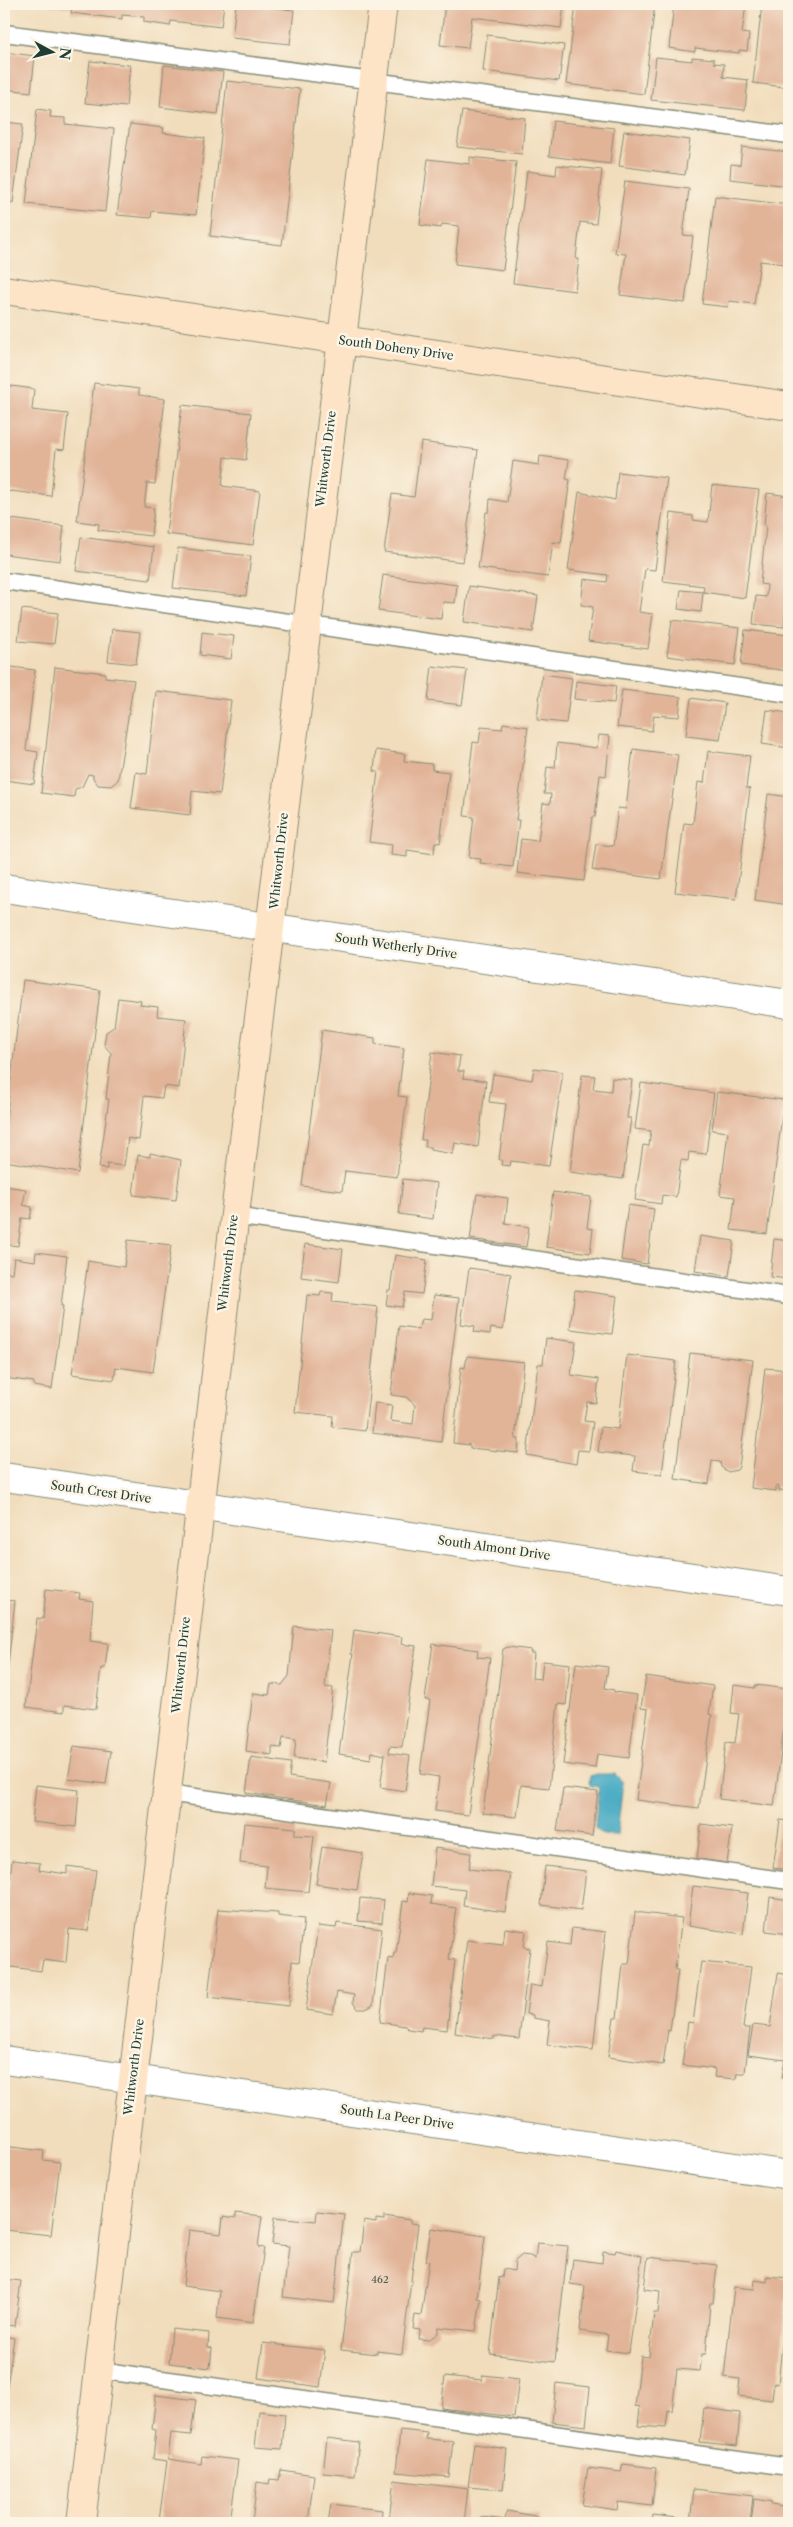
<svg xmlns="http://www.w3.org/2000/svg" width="793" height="2527" viewBox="0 0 793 2527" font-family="'Libre Caslon Text',serif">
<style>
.water{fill:#42a9c2;stroke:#30737b}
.building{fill:#e1b397}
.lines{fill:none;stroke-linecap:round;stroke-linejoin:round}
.lane-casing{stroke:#888d78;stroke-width:19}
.street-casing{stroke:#888d78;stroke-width:30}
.secondary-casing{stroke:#888d78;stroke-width:30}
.lane{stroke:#fff;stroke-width:16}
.street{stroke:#fff;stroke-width:28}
.secondary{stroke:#fee4c6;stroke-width:28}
.labels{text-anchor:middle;stroke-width:5;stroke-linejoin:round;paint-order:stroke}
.number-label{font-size:10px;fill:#505a4d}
.street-label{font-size:12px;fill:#1f3d34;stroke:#fcf5e5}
</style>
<rect width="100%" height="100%" fill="#fcf5e5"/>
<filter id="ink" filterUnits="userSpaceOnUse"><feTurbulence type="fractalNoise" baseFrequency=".02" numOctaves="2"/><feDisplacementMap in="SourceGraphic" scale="10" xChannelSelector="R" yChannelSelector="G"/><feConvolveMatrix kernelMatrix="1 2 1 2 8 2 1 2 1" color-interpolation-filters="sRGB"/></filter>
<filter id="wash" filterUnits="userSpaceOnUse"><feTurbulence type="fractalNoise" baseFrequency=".0096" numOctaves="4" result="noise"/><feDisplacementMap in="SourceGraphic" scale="20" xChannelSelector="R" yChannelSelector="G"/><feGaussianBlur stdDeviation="1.12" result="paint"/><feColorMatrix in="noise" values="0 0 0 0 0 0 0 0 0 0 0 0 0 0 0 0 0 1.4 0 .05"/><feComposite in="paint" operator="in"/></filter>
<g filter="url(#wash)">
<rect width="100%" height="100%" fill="#f1ddbc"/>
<path class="water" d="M597 1774H615L623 1782 617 1835H603L595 1828 599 1787 591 1786 589 1783 590 1776Z"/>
<g id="blocks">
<path class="building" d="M51 4H224L221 27 171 21 170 26 144 22V17L122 15V19L71 13 72 8 51 6Z
M236 4 294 10 290 44 232 38Z
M445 4H564L561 28 472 17 468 48 440 45Z
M576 4H655L644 94 566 84Z
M674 4H746L742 33 749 34 747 51 739 50V53L695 48V52L669 48Z
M762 4H789V47L784 87 753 83Z
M487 35 564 45 559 81 483 71Z
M4 52 35 56 31 92 4 89Z
M656 57 692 61V57L714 59V63L724 64 723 77 748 80 745 110 651 100Z
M90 61 130 65 126 107 85 103Z
M164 65 223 72 218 114 160 107Z
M227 81 300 89 282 245 210 236Z
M37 109 51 111 50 117 65 118V124L114 129 105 212 26 204Z
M462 111 525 118 522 154 457 147Z
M553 121 614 128 610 164 549 156Z
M4 122 23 124 13 203 4 201Z
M130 124 164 128 163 133 205 138 196 215 152 211 151 218 117 215Z
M624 131 690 140 685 175 619 166Z
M742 147 789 152V186L730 179 731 164 740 165Z
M470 157 516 162 503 270 455 264 459 226 442 224 441 228 420 225 428 159 470 164Z
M557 165 602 170 596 224 580 222 576 259H579L575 291 513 283 527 171 556 175Z
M625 181 689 189 683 235 693 236 685 303 620 295 626 254 615 253Z
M715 196 789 205 785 264 760 261 754 304 729 301 728 307 702 304Z
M94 383 139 389V395L165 399 155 484 147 483 144 507 154 508 151 536 98 530 99 524 77 521Z
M4 385 34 389 32 410 68 414 64 450 56 449 51 496 11 491 4 493Z
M182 405 251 413 246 460 225 457 222 486 260 491 253 545 166 534Z
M421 442 478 450 463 562 384 552 392 494 414 497Z
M540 456 569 460 566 479 570 480 561 543 553 542 548 577 478 568 486 512H489L490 499 507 502 513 461 539 465Z
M618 472 667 478 655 570 645 569 639 612 653 614 648 649 588 641 593 607 581 605 584 579 607 582 608 575 568 570 579 492 615 500Z
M712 485 759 490 745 598 703 592 704 586 663 581 671 513 693 516V520L708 522Z
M767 493 789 496V607H786L784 627 753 624 756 596 766 597 767 585 760 584 766 526 764 525Z
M4 518 64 526 60 561 4 554Z
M81 537 154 547 150 580 76 571Z
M178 548 251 556 246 596 173 588Z
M383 575 457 585 455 603 443 602 441 619 378 611Z
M469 586 538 596 533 632 464 622Z
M681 590 703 592 701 612 678 609Z
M22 609 58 613 54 644 18 641Z
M672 620 740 628 735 665 667 656Z
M112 629 140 632 136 664 108 661Z
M745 630 789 635V671L741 665Z
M202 632 234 636 231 659 200 655Z
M4 666 35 670 26 750 38 752 34 784 4 780Z
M432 666 467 670 462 705 428 701Z
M55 667 105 673V677L134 680 118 780 111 786 98 785 93 778V775L88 774 82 787 75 789 74 797 41 793Z
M542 674 572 678 566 723 537 720Z
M576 681 616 686 614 703 574 699Z
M622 690 681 697 679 717 654 715 652 731 617 727Z
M156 691 231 700 220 794 192 791 190 815 131 808 136 772 147 774Z
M691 698 725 703 720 740 686 736Z
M767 710 789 713V748L762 744Z
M503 723 528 727 516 820H519L513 867 480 863 481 859 469 858 474 817 464 816 473 742 479 743 481 727 502 729Z
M599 735 610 736 606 776 600 775 595 817H592L584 881 517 873 521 839 538 841 543 803 550 804 551 794H544L547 767 555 768 557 743 597 748Z
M633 749 678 755 661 879 592 870 596 844 613 846 618 808 626 809Z
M376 750 405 754 404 761 432 764V770L449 772 440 843 435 842 434 854 407 850V857L391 855 392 845 369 842 378 772 374 771Z
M708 751 750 756 746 788 750 789 736 899 675 892 684 823 693 824 698 782 704 783Z
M768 794 789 797V905L755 900Z
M23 980 100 990 78 1173 4 1161V1135Z
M118 998 141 1001 140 1005 158 1007 157 1016 186 1019 179 1088 164 1086 162 1098 144 1096 139 1140 128 1138 124 1166 107 1164V1169L99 1168 109 1099H106L111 1053 104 1045 106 1032 114 1027Z
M322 1030 375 1038V1044L404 1048 398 1096 407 1097 397 1177 345 1171 342 1191 302 1186Z
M432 1052 460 1056 458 1071H464L463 1078 486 1081 478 1147 455 1143 453 1154 430 1150 431 1147H425L426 1140H421Z
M534 1068 563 1072 549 1166 511 1161 510 1166 501 1165 502 1160H499L506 1104 489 1102 493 1074 532 1080Z
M582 1075 595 1076 593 1089 611 1091 612 1078 632 1080 627 1118H631L623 1179 570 1172Z
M641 1083 714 1093 706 1154 689 1152 688 1161 681 1160 676 1197 662 1195 661 1204 635 1200 643 1145 649 1146 651 1131 635 1129Z
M717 1092 784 1100 767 1234 731 1230 735 1197 720 1195 728 1132 712 1130Z
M150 1153 181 1160 176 1200 133 1195 138 1155 150 1157Z
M403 1179 437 1183 433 1219 399 1214Z
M4 1186 26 1189 23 1205 32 1207 30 1219 22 1218 18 1246 4 1244Z
M553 1192 591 1197 587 1228 593 1229 590 1253 546 1247Z
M477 1194 508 1198 505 1223 529 1227 526 1247 470 1239Z
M628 1205 654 1209 647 1264 621 1260Z
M700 1236 734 1241 729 1276 695 1271Z
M774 1239 789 1241V1279L770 1277Z
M128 1240 171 1245 153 1372 116 1367 114 1380 72 1374 88 1261 124 1267Z
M305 1244 343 1249 339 1282 301 1277Z
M36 1252 67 1256 61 1306H63L52 1389 34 1386V1382L4 1378V1272L12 1273 14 1258 35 1261Z
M395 1255 427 1260 422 1294 405 1292 402 1307 386 1305 388 1290H390Z
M469 1268 511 1274 503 1330 491 1328 490 1334 474 1332 475 1326 461 1324Z
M575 1290 617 1296 612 1334 570 1329Z
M321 1292 333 1293 332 1302 378 1307 365 1431 332 1427 333 1416 295 1412 307 1295 320 1296Z
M434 1295 459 1298 441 1442 372 1433 375 1403 392 1405 390 1421 413 1424 415 1405 406 1397 391 1395 399 1326 419 1329 421 1319 431 1320Z
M546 1338 576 1342 571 1375 599 1379 596 1403 587 1402 584 1421 593 1422 589 1451 578 1450 576 1464 527 1455 538 1364H543Z
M690 1353 753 1360 739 1467 737 1470 728 1472 721 1467 720 1462 712 1461 709 1484 675 1479Z
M627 1355 676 1361 662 1474 633 1471 635 1456 598 1452 601 1427 618 1429Z
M467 1356 524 1362 515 1439H519L518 1453 470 1448V1445L453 1443 461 1367 465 1368Z
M765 1368 789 1370V1491L779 1490V1487L776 1486V1491L751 1488Z
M46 1589 80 1593 79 1599 93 1601 90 1641 108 1643 105 1668H101L96 1709 64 1705V1712L26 1707 37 1618 43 1619Z
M4 1600 15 1601 7 1674H4Z
M294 1626 331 1630 325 1687 333 1688 324 1762 294 1758 296 1739 283 1737 281 1748 272 1747V1755L246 1751 253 1693 269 1695 271 1684 282 1685 289 1676Z
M354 1630 402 1637 401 1644 416 1646 402 1747 390 1746 389 1753 410 1756 405 1791 380 1787 385 1755 372 1752 371 1759 339 1754 353 1654H351Z
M433 1644 478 1650 477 1657 490 1658 468 1815 435 1811 439 1777 420 1774 430 1700H425Z
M508 1647 531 1650 530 1653H534L532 1678 541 1679 543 1661 570 1664 566 1705 558 1704 549 1788 521 1785 517 1817 483 1813 503 1649Z
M576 1663 608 1667 605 1688 614 1690V1692L637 1695 629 1758 597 1754 595 1768 563 1764Z
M646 1676 713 1686 709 1714 712 1715 699 1808 636 1800 648 1709 641 1708Z
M734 1685 755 1688V1685L789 1689 774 1806 719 1799 726 1742 735 1743 739 1714 731 1713Z
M74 1746 111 1751 106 1784 68 1779Z
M251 1757 291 1763 289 1777 331 1783 327 1805 246 1793Z
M36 1785 79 1790 76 1827 32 1822Z
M563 1788 598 1792 592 1836 557 1831Z
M780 1820 789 1821V1870L773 1868Z
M244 1823 295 1828V1835L314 1836 308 1892 265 1888 267 1866 240 1863Z
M701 1824 732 1828 727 1863 697 1859Z
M322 1847 363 1853 357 1890 316 1884Z
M435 1848 471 1853 469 1869 511 1874 505 1912 463 1906 465 1890 431 1886Z
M12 1860 40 1863 39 1870 67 1874V1866L96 1870 88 1931 69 1929 66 1963 43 1960 41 1971 4 1966V1933Z
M545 1866 586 1871 581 1910 541 1905Z
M693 1886 748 1893 743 1934 688 1926Z
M409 1893 432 1896 431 1904 456 1908 449 1959 455 1960 447 2030 422 2027 421 2031 408 2029 405 2026 380 2022 388 1958 393 1959 394 1953H396L403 1901 408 1902Z
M770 1897 789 1900V1934L766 1931Z
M360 1898 384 1900 382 1923 358 1921Z
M218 1909 278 1913V1916L304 1919 299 1962 292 1961 289 2006 208 1997Z
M635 1912 682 1918 675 1970H678L670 2031 668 2030 663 2065 608 2057 614 2018H617L623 1964H629Z
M337 1923 382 1929 373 2005 366 2009H357L353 2002 354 1995 337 1992 333 2014 306 2010 318 1926 336 1928Z
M505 1928 526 1931 524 1947 530 1948 519 2039 494 2036V2039L455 2033 467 1940 503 1944Z
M572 1928 606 1932 593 2050 547 2045 550 2021 533 2018V2015L526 2014 530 1985 542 1987 548 1942 570 1945Z
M701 1962 751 1967 743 2028H750L745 2073H737L736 2079 714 2077 715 2069 682 2065 688 2022 693 2023Z
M778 1973 789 1975V2079L782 2078 785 2060 748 2055 753 2025 770 2027Z
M4 2146 44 2151 43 2160 60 2162 51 2235 4 2230Z
M317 2211 344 2214 334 2303 283 2297 289 2246 272 2244 275 2217 316 2221Z
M235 2213 262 2216 258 2247 264 2248 253 2323 217 2318 220 2291 183 2286 189 2230 221 2234 223 2217 235 2219Z
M384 2216 410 2220V2223L418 2224 402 2354 377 2351V2354L341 2350 353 2252H360L364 2221 376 2223V2219L384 2220Z
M431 2228 485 2236 477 2298 481 2299 476 2331 438 2327V2333L429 2340 419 2339 420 2330 413 2329 415 2315 421 2316 429 2261H426Z
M537 2243 568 2246 555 2362 490 2354 499 2277 502 2278 503 2269 514 2271 515 2261 522 2255 530 2256 535 2259Z
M616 2250 642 2256 629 2353 606 2350 608 2335 580 2331 585 2286 570 2284 573 2259 602 2263 603 2251 615 2253Z
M648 2257 717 2265 713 2303H710L706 2354H702L700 2371 677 2369 672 2411 668 2410 666 2428 638 2426 640 2407 635 2406 641 2356 649 2357 654 2313H658L660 2291 644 2289Z
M767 2276 789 2278 778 2384 774 2383 772 2400 738 2396 740 2379 724 2377 734 2287 754 2289 755 2280 767 2282Z
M4 2279 21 2281 15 2326 4 2325Z
M172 2329 209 2333 208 2347 212 2348 210 2368 169 2363Z
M4 2336 14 2338 6 2394H4Z
M263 2343 325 2350 320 2387 258 2378Z
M483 2375 519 2379 514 2417 441 2408 445 2376 482 2380Z
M556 2383 590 2387 586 2426 552 2422Z
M156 2395 196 2400 191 2435 171 2433 168 2459 201 2464 202 2456 238 2460 230 2523 159 2521 167 2461 153 2459 156 2430 152 2429Z
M704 2408 740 2413 737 2446 700 2442Z
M259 2411 285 2414 282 2449 255 2447Z
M400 2430 427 2433 426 2439 453 2441 449 2477 396 2472Z
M327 2438 359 2442 355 2476 323 2473Z
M474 2444 507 2449 503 2490 468 2487Z
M623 2464 656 2468 652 2506 618 2502 617 2510 582 2505 588 2468 621 2472Z
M281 2470 314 2475 308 2523H252L257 2482 269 2484 270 2479 279 2480Z
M394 2480 468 2489 464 2523H405V2521L389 2519Z
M694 2489 753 2496 750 2523H690Z
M754 2499 772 2502 771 2505 789 2508V2523H751Z
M331 2504 382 2510 381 2523H328Z
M507 2511 540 2517 539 2523H480L481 2517 505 2520Z
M653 2515 685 2519 684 2523H652Z"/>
</g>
</g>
<g filter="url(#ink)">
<use href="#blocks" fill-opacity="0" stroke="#888d78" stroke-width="1"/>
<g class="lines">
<defs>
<path id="lane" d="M4 33 789 135
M4 581 789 694
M234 1216 789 1296
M167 1793 789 1881
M98 2370 789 2467"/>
<path id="street" d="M4 888 789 1004
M4 1477 789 1591
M4 2060 789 2175"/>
<path id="secondary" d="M4 290 789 406
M81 2523C176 1683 280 843 383 4"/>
</defs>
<use href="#lane" class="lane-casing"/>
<use href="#street" class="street-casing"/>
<use href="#secondary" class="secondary-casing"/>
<use href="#lane" class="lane"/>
<use href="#street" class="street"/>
<use href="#secondary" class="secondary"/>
</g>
</g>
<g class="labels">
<g class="number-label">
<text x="380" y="2283">462</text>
</g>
<g class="street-label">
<text transform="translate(396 348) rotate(8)" y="4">South Doheny Drive</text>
<text transform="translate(326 459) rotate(-83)" y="4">Whitworth Drive</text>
<text transform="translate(279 861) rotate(-84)" y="4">Whitworth Drive</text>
<text transform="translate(396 946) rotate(8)" y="4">South Wetherly Drive</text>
<text transform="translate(228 1263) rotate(-83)" y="4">Whitworth Drive</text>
<text transform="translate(101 1492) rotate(8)" y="4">South Crest Drive</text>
<text transform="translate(494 1548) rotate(8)" y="4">South Almont Drive</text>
<text transform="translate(181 1665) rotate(-84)" y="4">Whitworth Drive</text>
<text transform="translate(134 2067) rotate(-83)" y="4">Whitworth Drive</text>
<text transform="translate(397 2117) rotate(8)" y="4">South La Peer Drive</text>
</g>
</g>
<rect width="793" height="2527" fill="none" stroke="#fcf5e5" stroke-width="20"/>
<g transform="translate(52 52) rotate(97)" stroke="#fcf5e5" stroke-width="4" paint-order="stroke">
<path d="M0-4L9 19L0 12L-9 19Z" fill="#1f3d34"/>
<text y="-8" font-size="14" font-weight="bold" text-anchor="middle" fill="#1f3d34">N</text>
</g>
</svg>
